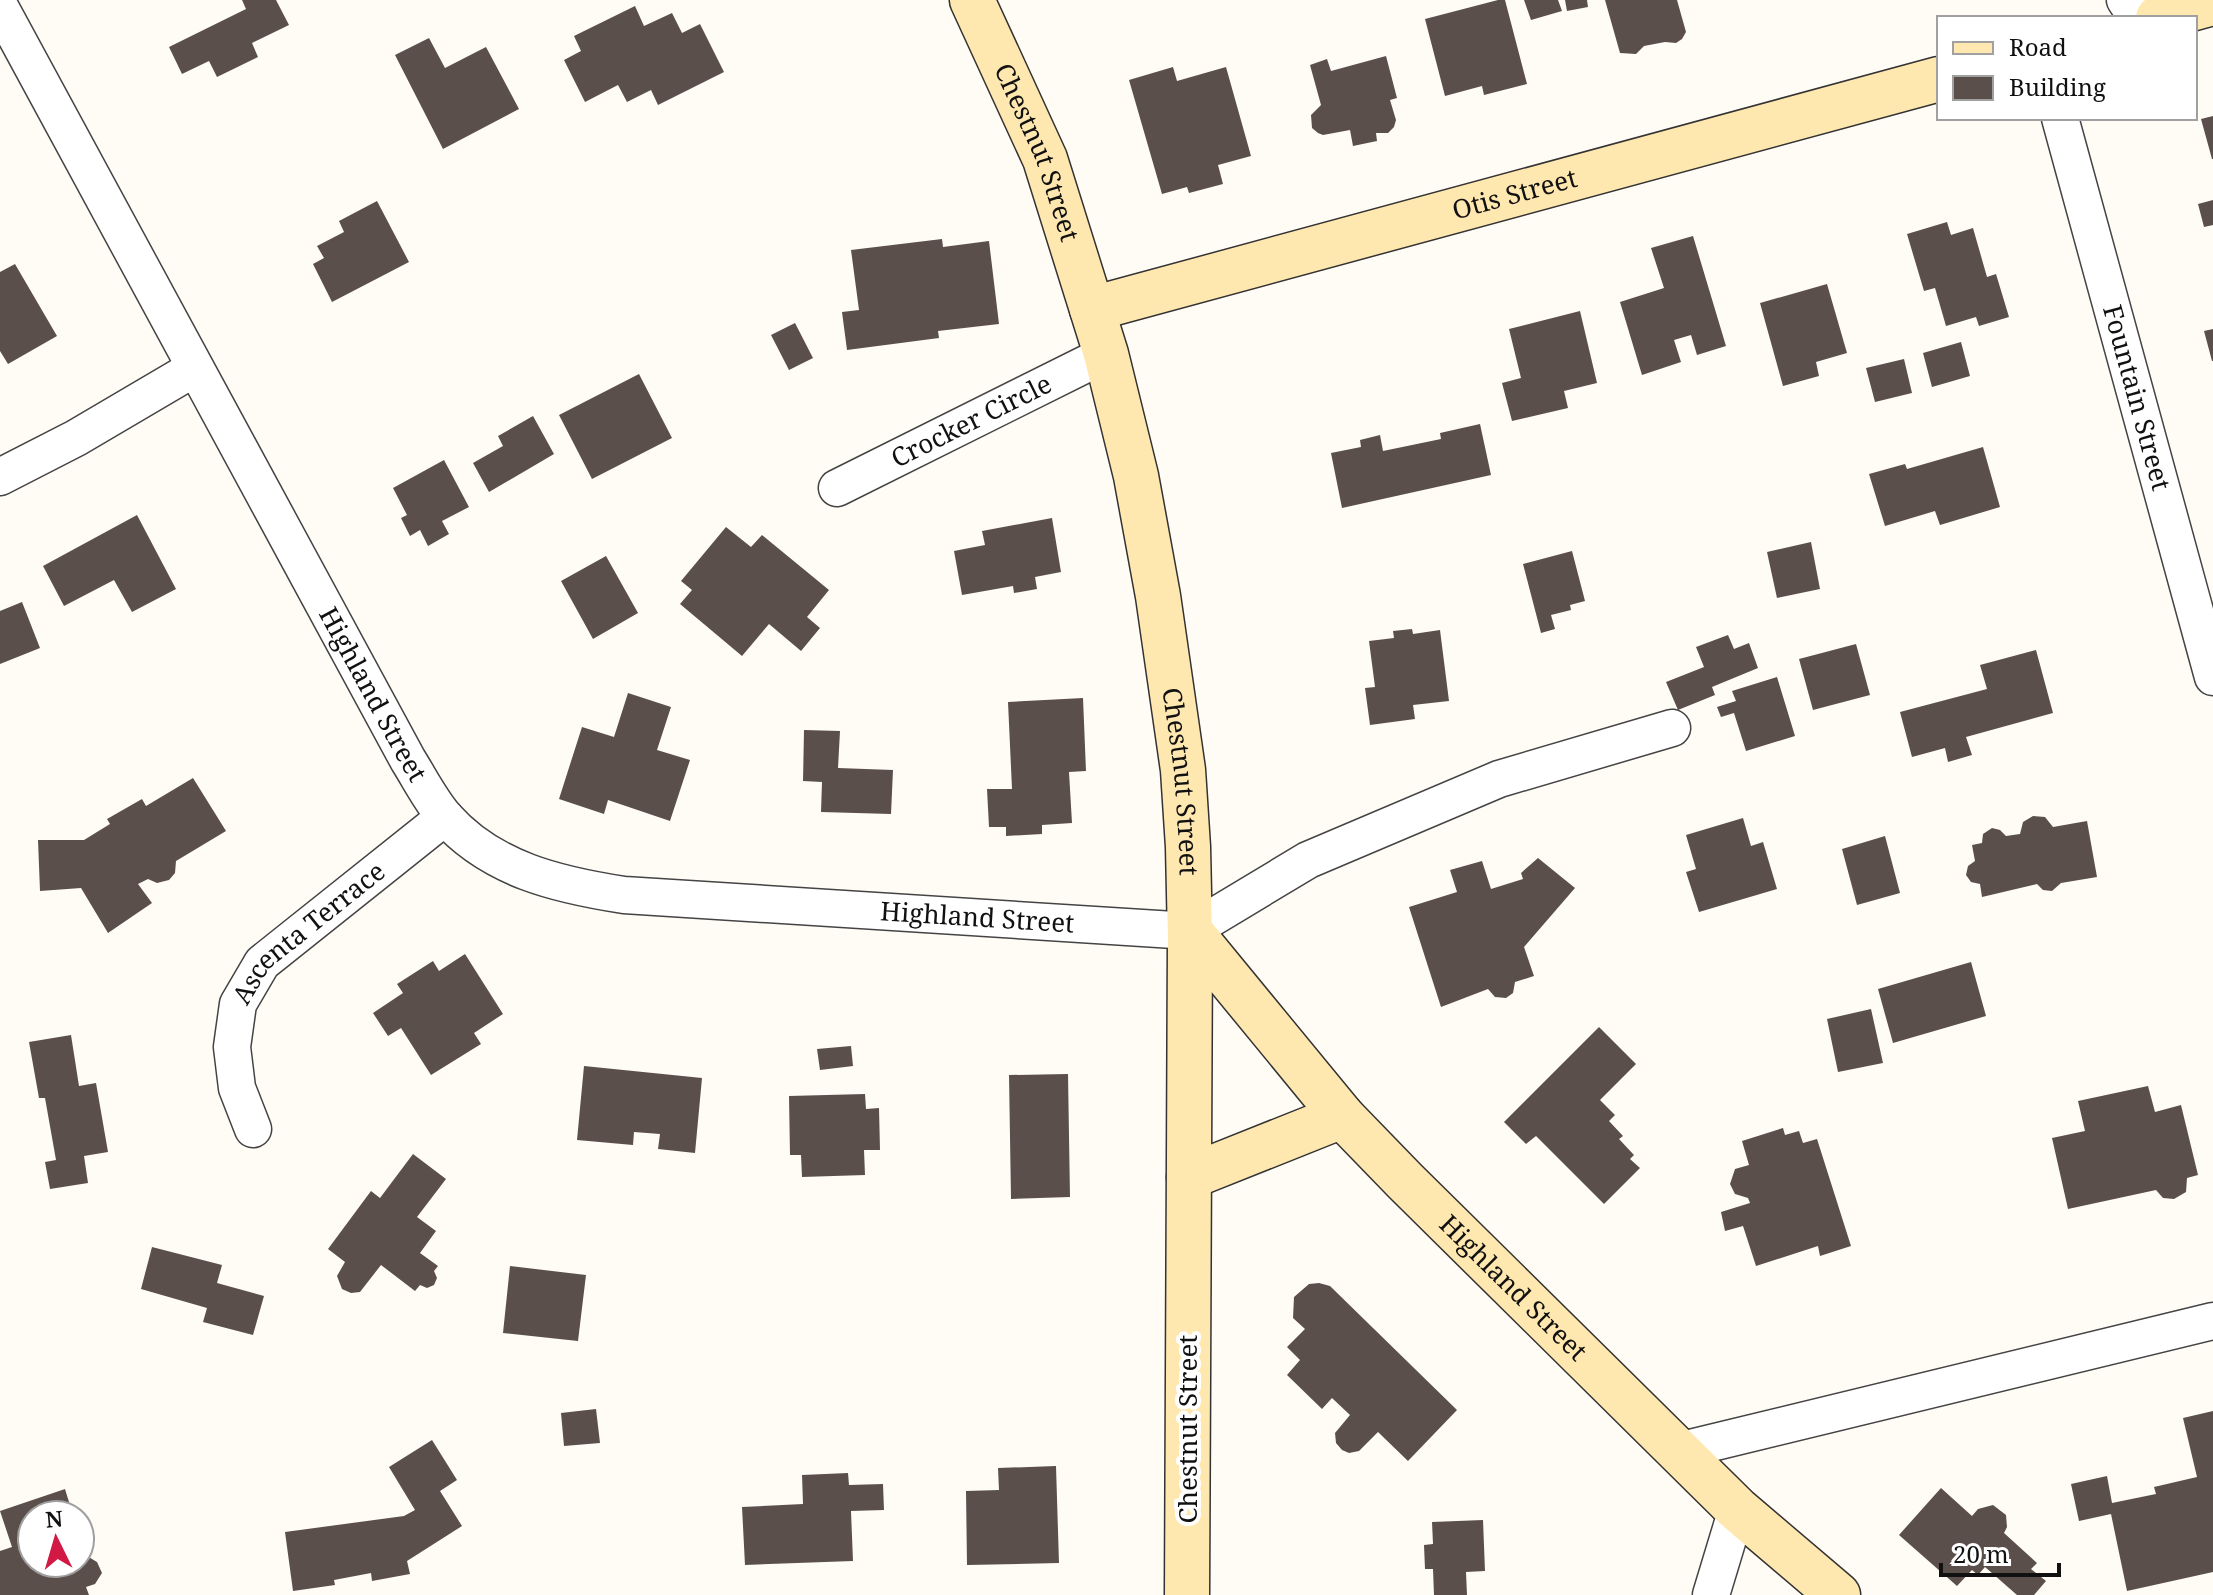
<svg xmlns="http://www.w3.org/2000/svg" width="2213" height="1595" viewBox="0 0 2213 1595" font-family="'Noto Serif',serif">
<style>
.building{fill:#5b4f4c}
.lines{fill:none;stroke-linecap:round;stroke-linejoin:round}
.street-casing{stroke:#444;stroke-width:39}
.secondary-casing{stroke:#333;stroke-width:47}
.street{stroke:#fff;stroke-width:36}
.secondary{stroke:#ffe8b0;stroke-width:44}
.labels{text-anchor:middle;stroke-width:8;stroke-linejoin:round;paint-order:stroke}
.street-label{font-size:26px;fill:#111;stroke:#fff}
</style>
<rect width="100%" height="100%" fill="#fffbf5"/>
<path class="building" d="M242 0H276L289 25 252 43 258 57 217 77 209 61 182 74 169 47 246 9Z
M1498 0H1505L1527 84 1484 95 1482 86 1445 96 1425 19Z
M1524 0H1558L1562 11 1531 20Z
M1565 0H1587L1588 7 1567 11Z
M1605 0H1677L1686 32 1682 39 1676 43 1665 42 1644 46 1636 54 1620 53Z
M635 6 644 26 672 13 682 33 700 24 724 72 658 105 651 90 627 102 618 85 585 102 564 60 581 51 574 36Z
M429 38 445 68 486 47 519 109 443 149 395 55Z
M1386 56 1397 98 1390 100 1396 120 1394 127 1388 133H1376L1377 141 1353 146 1350 130 1323 135 1318 133 1312 128 1311 115 1321 105 1310 65 1327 59 1331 71Z
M1173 67 1177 81 1226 67 1251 156 1218 165 1223 184 1189 193 1187 187 1162 194 1129 80Z
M2213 116V159H2212L2201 119Z
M2213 200V225L2204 227 2198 204Z
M377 201 409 262 332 302 313 264 324 258 317 246 344 232 339 221Z
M1947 222 1951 235 1973 228 1987 277 1996 274 2009 317 1979 326 1976 317 1946 326 1935 288 1924 291 1907 234Z
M1693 236 1726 346 1697 355 1691 335 1674 340 1681 362 1642 375 1620 302 1664 288 1651 248Z
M942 239 943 247 989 241 999 324 938 331 939 338 847 350 842 312 859 310 851 250Z
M15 264 57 336 8 364 0 351V272Z
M1827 284 1847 353 1816 362 1819 376 1783 386 1760 303Z
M1580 311 1597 383 1564 391 1568 408 1512 421 1502 383 1521 378 1509 329Z
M795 323 813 358 789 370 771 335Z
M2213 329V361H2212L2204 331Z
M1961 342 1970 376 1932 387 1923 353Z
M1904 359 1912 393 1875 402 1866 368Z
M639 374 672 438 592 479 559 415Z
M533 416 554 454 489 492 473 463 503 446 498 436Z
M1480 424 1491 475 1342 508 1331 453 1361 447 1360 440 1380 435 1383 451 1441 439 1440 433Z
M1983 447 2000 507 1940 525 1935 511 1885 526 1869 474 1905 464 1907 469Z
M444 460 469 507 442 521 449 534 428 546 420 530 410 536 401 518 407 515 393 488Z
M137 515 176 589 132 612 114 580 64 606 43 566Z
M1052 518 1061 572 1035 577 1037 589 1014 593 1013 586 962 595 954 551 985 545 982 531Z
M726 527 751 547 762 535 829 590 807 617 820 628 801 651 769 624 742 656 680 604 692 590 681 581Z
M1811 542 1820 589 1777 598 1767 552Z
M1572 551 1585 601 1570 605 1571 610 1551 615 1555 629 1541 633 1523 564Z
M606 556 638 613 593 639 561 581Z
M22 602 40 648 0 664V611Z
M1412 629 1413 634 1440 630 1449 701 1413 705 1415 719 1370 725 1365 688 1375 687 1369 641 1394 638 1393 631Z
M1728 635 1734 649 1749 643 1758 668 1712 687 1715 695 1678 710 1666 682 1704 667 1696 647Z
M1856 644 1870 695 1813 710 1799 659Z
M2036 650 2053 713 1966 737 1972 755 1948 762 1945 748 1912 757 1900 712 1987 689 1980 665Z
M1777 677 1795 736 1746 751 1734 713 1721 717 1717 707 1736 701 1732 691Z
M628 693 671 707 657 750 690 760 670 821 608 800 604 814 559 799 582 727 614 737Z
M1083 698 1086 771 1069 772 1072 823 1042 825V834L1006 836V827H989L987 789H1012L1008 702Z
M804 730 840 731 838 768 893 770 891 814 821 812 822 782 803 781Z
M193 778 226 831 176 861 175 873 169 880 157 883 148 879 138 884 152 903 108 933 81 888 40 891 38 840H84L110 824 107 819 142 799 146 806Z
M2033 816 2045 817 2053 827 2087 821 2097 877 2061 883 2052 891 2043 890 2037 884 1982 897 1980 884 1971 882 1966 875 1968 866 1975 861 1972 845 1982 843 1983 834 1992 828 2000 830 2006 836 2020 834 2023 822Z
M1743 818 1751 846 1763 842 1777 889 1699 912 1686 872 1696 869 1686 835Z
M1885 836 1900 893 1857 905 1842 849Z
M1538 858 1575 888 1524 947 1534 976 1515 982 1513 993 1506 998 1495 997 1488 989 1441 1007 1409 907 1457 892 1450 870 1482 861 1491 889 1523 879 1521 873Z
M465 954 503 1014 474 1033 481 1044 431 1075 401 1028 388 1036 373 1013 403 993 397 984 433 961 439 971Z
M1971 962 1986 1016 1893 1043 1878 989Z
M1871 1009 1883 1063 1838 1072 1827 1019Z
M1599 1027 1636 1064 1600 1100 1615 1115 1609 1121 1623 1136 1619 1139 1634 1155 1630 1159 1640 1168 1604 1204 1536 1136 1526 1144 1504 1122Z
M71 1035 79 1086 96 1083 108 1152 84 1156 88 1183 50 1189 45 1162 56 1160 45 1098H39L29 1042Z
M851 1046 853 1066 820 1070 817 1049Z
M584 1066 702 1078 695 1153 658 1149 660 1134 634 1132 633 1145 577 1140Z
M1068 1074 1070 1197 1011 1199 1009 1075Z
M2148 1086 2155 1112 2181 1105 2198 1175 2187 1178 2186 1192 2174 1199 2163 1198 2156 1190 2068 1209 2052 1138 2085 1131 2078 1101Z
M865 1094 866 1109 879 1108 880 1150H864L865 1175 802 1177 801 1155H790L789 1096Z
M1783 1128 1785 1135 1799 1131 1803 1143 1817 1139 1851 1246 1820 1256 1818 1246 1756 1266 1743 1226 1725 1231 1721 1212 1750 1203 1748 1198 1735 1194 1730 1184 1735 1169 1749 1165 1742 1141Z
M413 1154 446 1179 417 1217 436 1231 420 1253 438 1266 434 1271 437 1278 434 1285 427 1288 420 1285 415 1291 381 1265 360 1292 351 1293 342 1289 337 1276 345 1262 328 1249 371 1191 380 1198Z
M152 1247 222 1265 217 1283 264 1296 253 1335 203 1322 207 1308 141 1289Z
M510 1266 586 1275 578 1341 503 1333Z
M1319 1283 1330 1286 1457 1410 1408 1461 1378 1432 1359 1451 1349 1453 1342 1450 1336 1443 1335 1433 1350 1415 1332 1398 1322 1409 1287 1375 1300 1360 1287 1347 1305 1329 1293 1318 1294 1297 1309 1284Z
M596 1409 600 1443 564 1446 561 1413Z
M2213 1411V1572L2127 1591 2111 1514 2079 1521 2071 1484 2107 1476 2112 1503 2156 1494 2154 1487 2197 1477 2183 1418Z
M432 1440 457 1480 440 1491 462 1526 407 1561 410 1574 372 1581 371 1573 334 1580 335 1585 293 1591 285 1532 404 1516 415 1510 389 1467Z
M1056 1466 1059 1563 967 1565 966 1491 999 1490 998 1468Z
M848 1473 849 1485 883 1484 884 1510 851 1511 853 1561 745 1565 742 1507 803 1504 802 1475Z
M1941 1488 1972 1516 1978 1509 1993 1505 2006 1515 2007 1527 2004 1533 2037 1563 2031 1569 2046 1581 2034 1595H2017L1985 1567 1978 1575 1972 1570 1957 1586 1899 1535Z
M65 1489 73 1515H32V1563H80L81 1535 87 1556 97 1562 102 1573 95 1584 86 1587 89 1595H0V1551L12 1547 0 1511Z
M1483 1520 1485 1571 1466 1572 1467 1595H1434L1433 1569H1425L1424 1545 1433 1544 1432 1522Z"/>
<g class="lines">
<defs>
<g id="street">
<path d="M2125 0 2137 18"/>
<path id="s1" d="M0 7 408 760C420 779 431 801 445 817 492 870 559 885 624 895L1190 931 1308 860 1499 779 1672 728"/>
<path id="s2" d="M2060 118 2213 677"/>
<path d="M0 477 76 438 195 368"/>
<path id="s3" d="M837 488 1106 354"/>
<path id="s4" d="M253 1129 237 1088 232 1047 238 1004 262 963 445 817"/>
<path d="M1678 1451 2213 1321"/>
<path d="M1711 1595 1737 1509"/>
</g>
<g id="secondary">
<path id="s5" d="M972 0 1045 159 1106 354 1136 476 1158 596 1183 770 1188 847 1190 939 1187 1595"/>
<path d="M2158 18 2213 3"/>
<path id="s6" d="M1092 309 1939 79"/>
<path id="s7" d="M1190 931 1342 1116 1405 1181 1737 1509 1838 1595"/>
<path d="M1189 1177 1342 1116"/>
</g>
</defs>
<use href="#street" class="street-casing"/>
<use href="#secondary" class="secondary-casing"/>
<use href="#street" class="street"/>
<use href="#secondary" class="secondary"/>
</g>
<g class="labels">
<g class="street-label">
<text dy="9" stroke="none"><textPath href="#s5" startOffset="166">Chestnut Street</textPath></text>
<text dy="9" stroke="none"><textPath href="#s6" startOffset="438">Otis Street</textPath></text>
<text dy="9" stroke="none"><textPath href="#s2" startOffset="290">Fountain Street</textPath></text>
<text dy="9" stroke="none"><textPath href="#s3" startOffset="150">Crocker Circle</textPath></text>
<text dy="9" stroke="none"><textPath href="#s1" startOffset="782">Highland Street</textPath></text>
<text dy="9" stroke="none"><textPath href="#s5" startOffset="814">Chestnut Street</textPath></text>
<text dy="9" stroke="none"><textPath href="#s1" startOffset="1478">Highland Street</textPath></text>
<text dy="9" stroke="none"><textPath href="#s4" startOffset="230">Ascenta Terrace</textPath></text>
<text dy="9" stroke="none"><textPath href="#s7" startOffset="482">Highland Street</textPath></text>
<text transform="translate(1188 1429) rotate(-90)" y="9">Chestnut Street</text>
</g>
</g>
<rect x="1937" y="16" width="260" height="104" fill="#ffffff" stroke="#a0a0a0" stroke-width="2"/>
<rect x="1953" y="42" width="40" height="12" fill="#ffe8b0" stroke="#a0a0a0" stroke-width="2"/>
<text x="2009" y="56" font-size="24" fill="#111111">Road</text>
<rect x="1953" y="76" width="40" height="24" fill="#5b4f4c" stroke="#a0a0a0" stroke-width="2"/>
<text x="2009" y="96" font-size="24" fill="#111111">Building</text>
<g transform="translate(56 1539) rotate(355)"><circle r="38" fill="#ffffff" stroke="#a0a0a0" stroke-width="2"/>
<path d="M0-6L14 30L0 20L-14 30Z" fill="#d11943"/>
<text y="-12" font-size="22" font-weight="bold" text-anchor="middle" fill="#111111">N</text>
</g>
<path d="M1941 1563v12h118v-12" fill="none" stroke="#111111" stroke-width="4"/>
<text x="1953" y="1563" font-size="24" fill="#111111" stroke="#ffffff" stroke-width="6" paint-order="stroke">20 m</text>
</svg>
